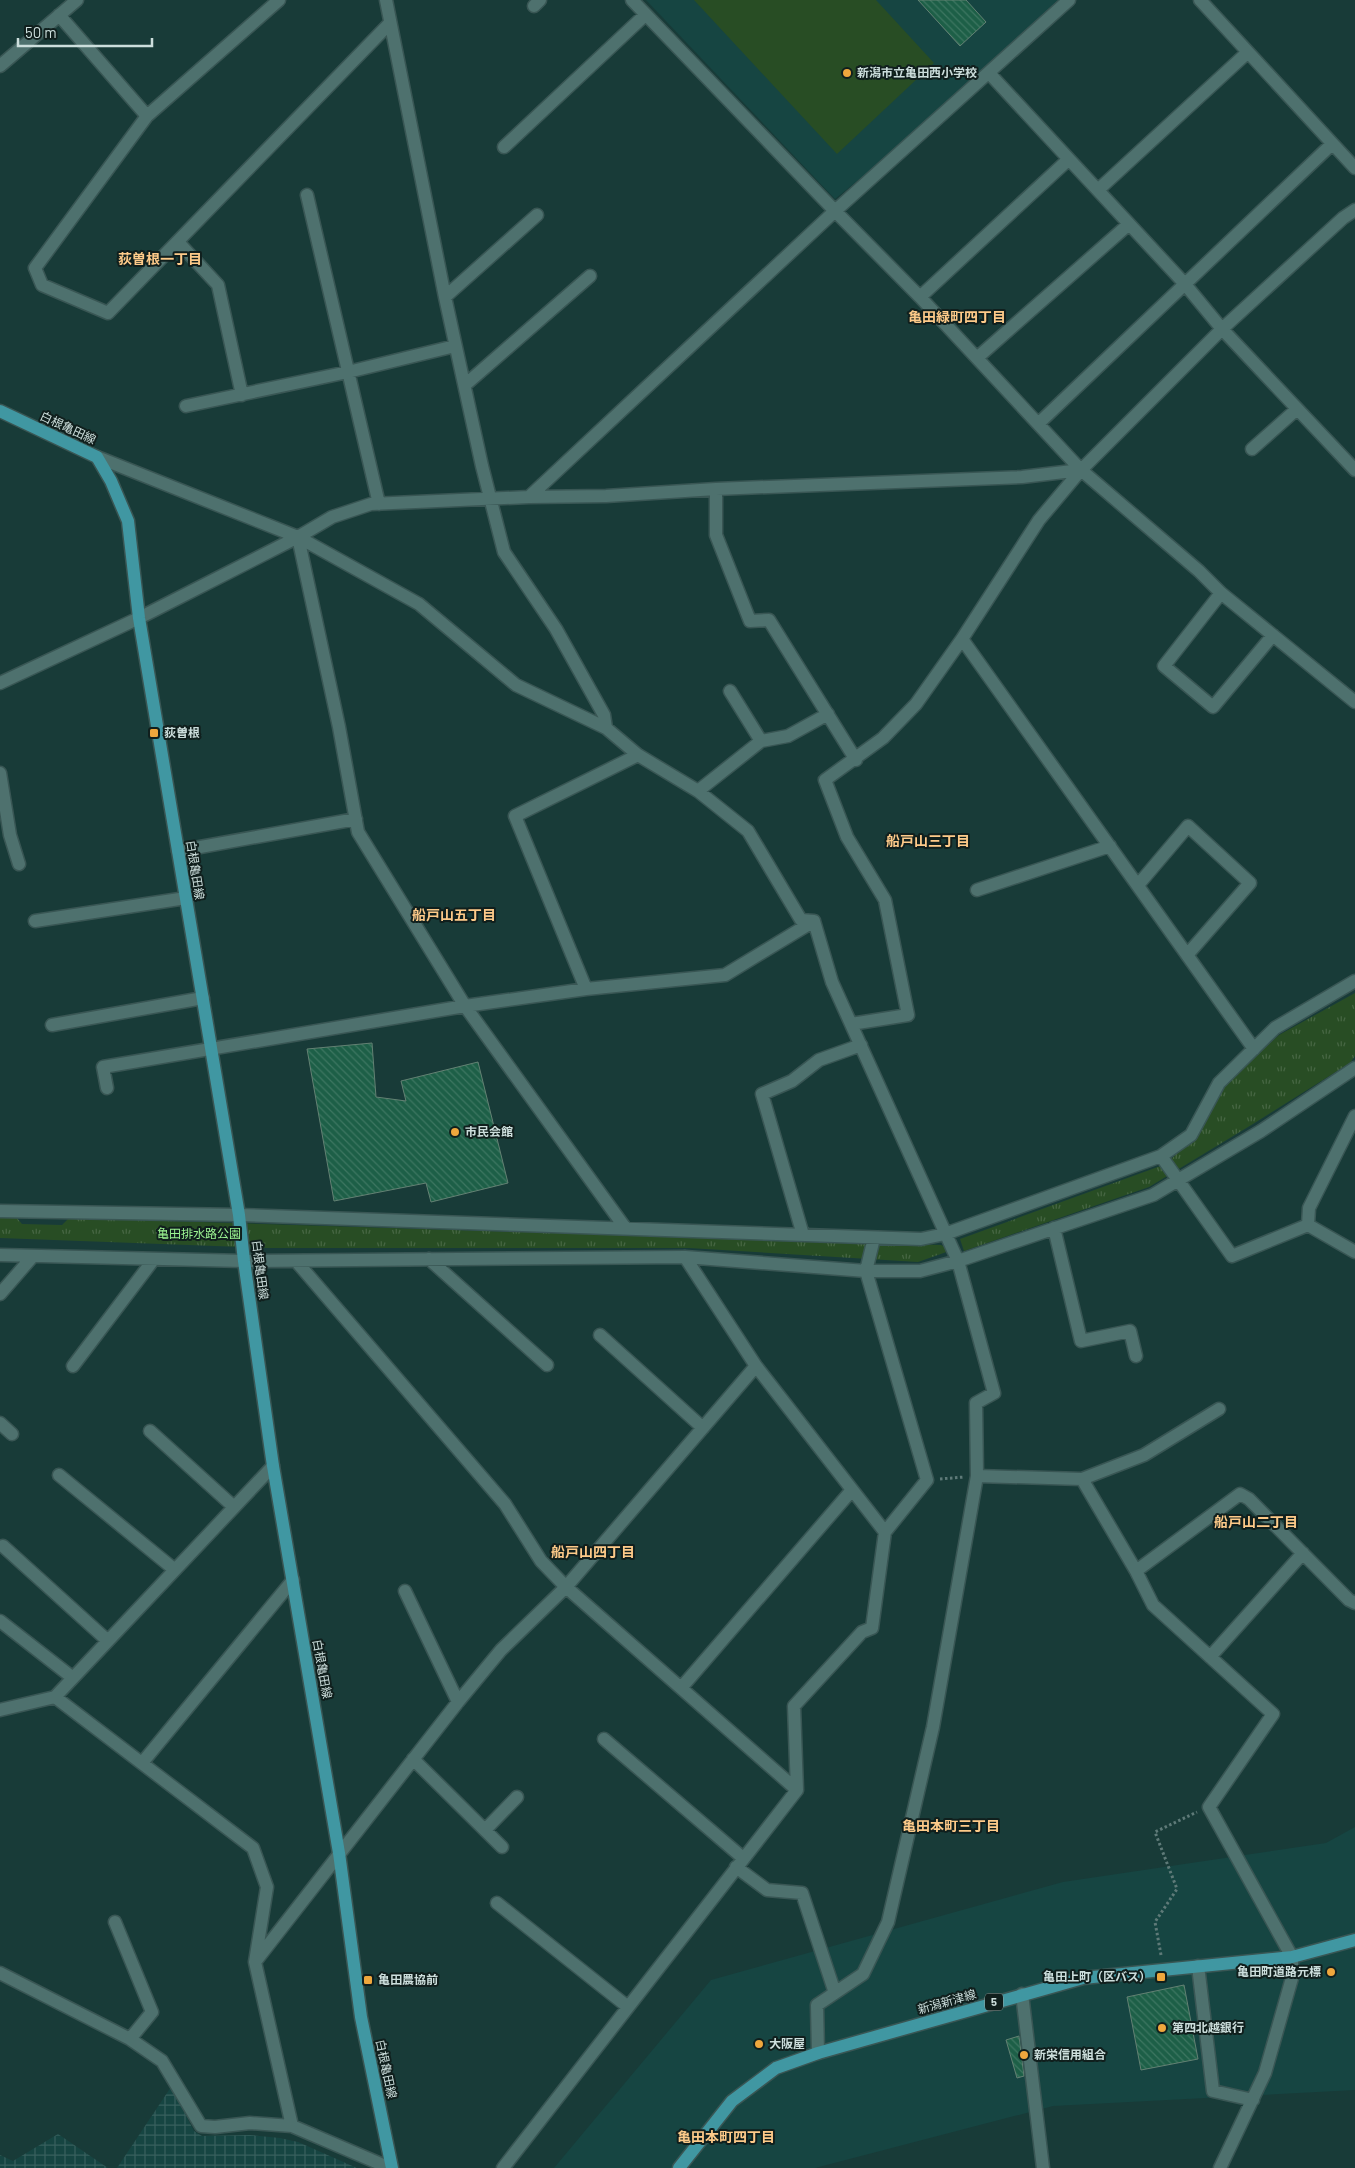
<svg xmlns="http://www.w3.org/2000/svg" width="1355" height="2168" viewBox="0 0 1355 2168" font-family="Barlow,'Noto Sans JP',sans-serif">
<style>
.built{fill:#164542}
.industrial{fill:url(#industrial-grid)}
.grass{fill:url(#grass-tufts)}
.pitch{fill:#284d24}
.building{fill:url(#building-back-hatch);stroke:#638173}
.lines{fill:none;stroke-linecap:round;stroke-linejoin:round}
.minor-casing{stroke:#395654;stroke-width:15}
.major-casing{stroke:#395654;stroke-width:15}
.path{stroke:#5e7a78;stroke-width:3;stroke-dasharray:2.5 2.5;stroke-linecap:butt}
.minor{stroke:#4e716e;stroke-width:12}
.major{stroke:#4097a2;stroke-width:12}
.poi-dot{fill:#efa73d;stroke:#101f1d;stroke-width:2}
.labels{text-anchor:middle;stroke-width:4;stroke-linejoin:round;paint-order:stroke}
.shield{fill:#101f1d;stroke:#94a5a3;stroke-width:1}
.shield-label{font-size:11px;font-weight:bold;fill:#ccdedc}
.poi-label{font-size:12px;font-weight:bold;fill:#ccdedc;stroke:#101f1d;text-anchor:start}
.street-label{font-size:12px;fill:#ccdedc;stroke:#101f1d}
.park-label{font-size:12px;fill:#9cf592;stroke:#101f1d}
.neighbourhood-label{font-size:14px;font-weight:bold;fill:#fdca89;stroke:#101f1d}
</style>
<defs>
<pattern id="industrial-grid" width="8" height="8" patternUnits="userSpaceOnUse" patternTransform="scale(1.25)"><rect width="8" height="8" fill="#164542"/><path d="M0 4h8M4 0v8" fill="none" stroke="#375f5d"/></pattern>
<pattern id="grass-tufts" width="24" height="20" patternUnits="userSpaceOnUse" patternTransform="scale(1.25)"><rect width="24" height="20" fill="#284d24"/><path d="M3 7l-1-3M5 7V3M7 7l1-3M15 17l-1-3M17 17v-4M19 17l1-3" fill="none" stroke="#466643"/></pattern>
<pattern id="building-back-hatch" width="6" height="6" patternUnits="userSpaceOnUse" patternTransform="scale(1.25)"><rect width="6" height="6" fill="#1d5f47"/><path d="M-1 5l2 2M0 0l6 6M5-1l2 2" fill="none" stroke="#3d7661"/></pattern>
</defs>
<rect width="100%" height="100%" fill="#183b38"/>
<path class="built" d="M646 0H1058L900 146 835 199Z
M1355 1827V2090L1053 2106 815 2168H554L711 1980 1063 1882 1326 1843Z"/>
<path class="industrial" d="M171 2087 194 2131 202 2136 250 2135 280 2138 298 2142 357 2168H117Z
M58 2134 108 2168H0V2155L13 2161Z"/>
<path class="grass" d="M1355 993V1056L1350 1063 1253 1124 1149 1187 964 1251 960 1239 1166 1164 1194 1137 1225 1084 1279 1035Z
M0 1217H16L22 1224 62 1225 69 1218 941 1245 952 1250 918 1262 689 1248H267L0 1238Z"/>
<path class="pitch" d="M694 0H876L934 63 837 154Z"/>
<path class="building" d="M918 0H966L986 22 960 46Z
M372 1043 376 1097 406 1101 401 1081 478 1062 508 1183 431 1202 426 1183 334 1201 307 1049Z
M1184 1985 1198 2059 1141 2070 1127 1997Z
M1019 2036 1024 2076 1017 2078 1006 2040Z"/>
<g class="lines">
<defs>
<path id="minor" d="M279 0 147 116 35 268 42 285 108 313 390 23
M386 0 445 297 482 466 504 552 556 629 604 715 606 728
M632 0 835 211 920 297 1081 470 1199 571 1221 593 1355 702
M1200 0 1355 168
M534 6 540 0
M59 15 147 116
M0 66 77 0
M989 73 1184 283 1222 329 1355 470
M504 147 645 15
M1098 190 1248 52
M307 195 379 504
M178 242 218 285 242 395
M445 297 537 215
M920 297 1069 159
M978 357 1129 224
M465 385 590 276
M186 406 348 372 455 346
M1039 423 1332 144
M1252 449 1297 409
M97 457 298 537 419 604 516 685 606 728 638 755 698 791 748 831 801 920 814 921 832 982 958 1261 994 1393 976 1403 977 1476 933 1727 888 1922 863 1974 817 2005 818 2053
M716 489V535L750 621 769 620 856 760
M529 497 835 211 1069 0
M298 537 339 727 358 832 465 1006 626 1229
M1221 593 1164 666 1213 707 1273 635
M962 639 1254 1049
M0 683 139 618 298 537 332 517 371 504 529 497 606 496 716 489 1022 477 1081 470
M730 691 761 741
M0 773 10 835 19 864
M698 791 761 741 788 736 828 714
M178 851 356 819
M1138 885 1188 826 1250 883 1187 955
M977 890 1110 846
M35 921 186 898
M586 989 725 975 814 921
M851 1024 908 1015 885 900 847 837 825 780 883 738 916 704 962 639 1039 520 1081 470 1222 329 1343 218 1355 210
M52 1025 203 998
M107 1088 103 1067 465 1006 586 989 515 816 638 755
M1161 1156 1232 1256 1308 1225 1309 1208 1355 1116
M0 1211 239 1215 921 1239 945 1234 1161 1156 1191 1135 1219 1083 1275 1028 1355 981
M1308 1225 1355 1252
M1054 1228 1081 1341 1130 1331 1136 1356
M803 1235 762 1094 792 1081 819 1060 861 1045
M0 1255 244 1261 685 1257 866 1271H920L958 1261 1153 1195 1261 1131 1355 1068
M685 1257 756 1366 885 1532
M429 1259 547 1365
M296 1261 505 1504 541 1561 566 1587 797 1790
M0 1294 33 1256
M600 1335 703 1428
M73 1366 154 1259
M0 1423 12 1434
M150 1431 234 1507
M59 1475 175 1570
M977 1476 1082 1479 1136 1571 1153 1605 1273 1714 1209 1807 1292 1957V1978L1265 2073 1220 2168
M1082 1479 1144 1455 1219 1409
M3 1546 108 1641
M1136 1571 1240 1494 1249 1499 1349 1600 1355 1603
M405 1591 458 1702
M0 1621 73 1678
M1210 1657 1303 1553
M681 1688 852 1490
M55 1697 253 1848 267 1887 255 1962 292 2126
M0 1710 55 1697 273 1466
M604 1739 743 1858
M413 1759 502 1847
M142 1763 293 1580
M485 1830 517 1797
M736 1867 767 1890 802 1893 835 1993
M497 1903 628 2007
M115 1922 152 2012 130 2039
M255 1962 458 1702 501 1650 566 1587 756 1366
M1198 1966 1213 2091 1253 2100
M0 1973 130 2039 162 2061 201 2126 215 2127 250 2123 292 2126 390 2168
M1022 1994 1043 2168
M503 2168 797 1790 794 1706 862 1632 872 1628 885 1532 927 1480 866 1271 874 1238"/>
<path id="major" d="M0 411 97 457 111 481 128 521 139 618 239 1215 244 1261 273 1466 339 1853 361 2017 392 2168
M679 2168 732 2101 776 2068 818 2053 1083 1978 1292 1957 1355 1940"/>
</defs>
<use href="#minor" class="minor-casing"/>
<use href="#major" class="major-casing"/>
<path class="path" d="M940 1479 964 1477
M1161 1955 1155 1922 1177 1889 1155 1832 1197 1812"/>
<use href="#minor" class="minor"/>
<use href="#major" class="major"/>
</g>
<g class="poi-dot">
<circle cx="847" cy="73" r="5"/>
<rect x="149" y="728" width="10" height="10" rx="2.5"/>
<circle cx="455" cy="1132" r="5"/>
<circle cx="1331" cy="1972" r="5"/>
<rect x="1156" y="1972" width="10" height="10" rx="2.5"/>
<rect x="363" y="1975" width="10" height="10" rx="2.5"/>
<circle cx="1162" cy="2028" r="5"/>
<circle cx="759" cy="2044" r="5"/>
<circle cx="1024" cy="2055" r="5"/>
</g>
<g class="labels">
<rect class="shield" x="985" y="1993.5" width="18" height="17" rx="4"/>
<g class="shield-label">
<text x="994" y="2006">5</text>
</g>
<g class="poi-label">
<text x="857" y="77">新潟市立亀田西小学校</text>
<text x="164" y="737">荻曽根</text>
<text x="465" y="1136">市民会館</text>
<text x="1321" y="1976" text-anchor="end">亀田町道路元標</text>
<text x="1151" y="1981" text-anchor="end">亀田上町（区バス）</text>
<text x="378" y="1984">亀田農協前</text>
<text x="1172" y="2032">第四北越銀行</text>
<text x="769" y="2048">大阪屋</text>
<text x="1034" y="2059">新栄信用組合</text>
</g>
<g class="street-label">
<text transform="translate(68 428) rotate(25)" y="4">白根亀田線</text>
<text transform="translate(195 870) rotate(81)" y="4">白根亀田線</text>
<text transform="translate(260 1270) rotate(83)" y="4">白根亀田線</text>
<text transform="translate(322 1669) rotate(80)" y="4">白根亀田線</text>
<text transform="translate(947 2002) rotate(-16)" y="4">新潟新津線</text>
<text transform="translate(386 2069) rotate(78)" y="4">白根亀田線</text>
</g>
<g class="park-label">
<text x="199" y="1238">亀田排水路公園</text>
</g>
<g class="neighbourhood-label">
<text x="160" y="264">荻曽根一丁目</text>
<text x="957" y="322">亀田緑町四丁目</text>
<text x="928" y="846">船戸山三丁目</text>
<text x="454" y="920">船戸山五丁目</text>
<text x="1256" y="1527">船戸山二丁目</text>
<text x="593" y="1557">船戸山四丁目</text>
<text x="951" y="1831">亀田本町三丁目</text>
<text x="726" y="2142">亀田本町四丁目</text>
</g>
</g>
<path d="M18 38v8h134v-8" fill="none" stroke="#ccdedc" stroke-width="2.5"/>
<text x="25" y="38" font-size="15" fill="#ccdedc" stroke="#101f1d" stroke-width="4" paint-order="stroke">50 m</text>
</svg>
